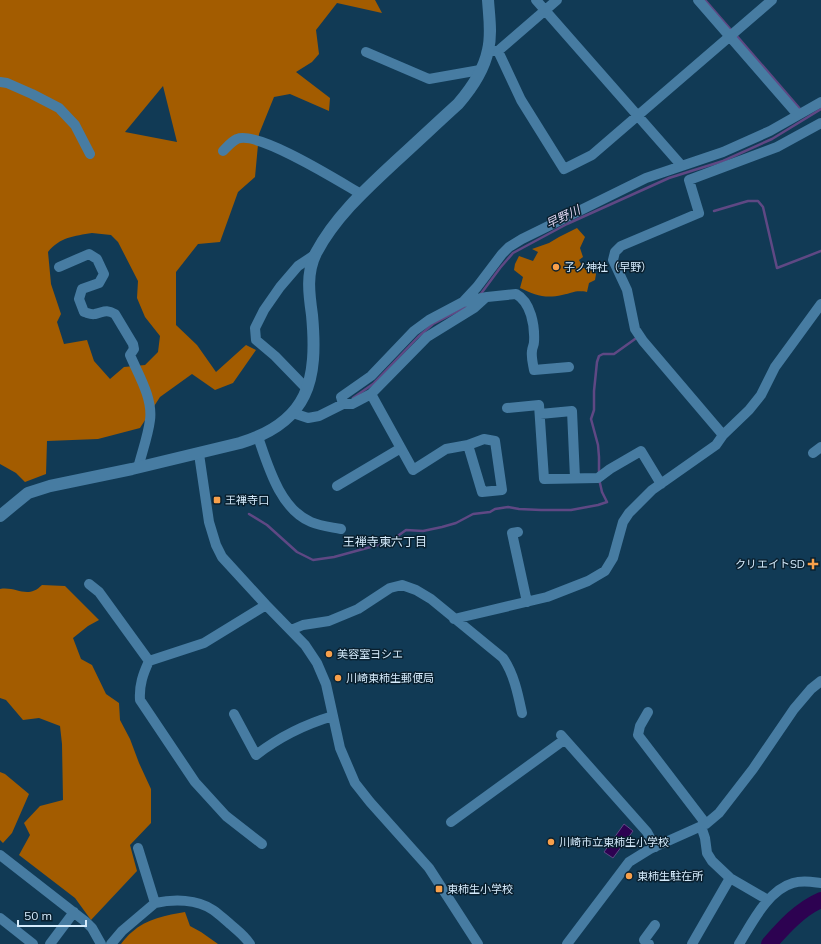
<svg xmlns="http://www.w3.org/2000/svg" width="821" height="944" viewBox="0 0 821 944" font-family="Mulish,'Noto Sans JP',sans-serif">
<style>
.forest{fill:#a35c00;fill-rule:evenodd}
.water{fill:#2d0251;stroke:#5f4884}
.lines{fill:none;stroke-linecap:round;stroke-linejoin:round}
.stream{stroke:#5f4884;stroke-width:2.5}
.river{stroke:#2d0251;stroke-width:16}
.street{stroke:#477ca2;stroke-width:10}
.secondary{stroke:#477ca2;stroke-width:12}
.poi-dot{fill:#f8a04b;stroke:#0a202f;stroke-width:1.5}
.labels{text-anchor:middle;stroke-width:3;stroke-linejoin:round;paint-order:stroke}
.poi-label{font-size:11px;fill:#d5ebfc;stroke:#0a202f;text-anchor:start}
.water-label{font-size:12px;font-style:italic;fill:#ded4ef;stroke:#0a202f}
.neighbourhood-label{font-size:12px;fill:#d5ebfc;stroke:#0a202f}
</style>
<rect width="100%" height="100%" fill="#113a55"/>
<path class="forest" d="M0 0H375L382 13 337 3 316 30 319 54 312 62 296 72 330 98 329 111 290 94 274 97 259 134 255 177 238 192 220 242 198 244 176 272V325L197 345 216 372 246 345 256 350 233 383 215 390 192 374 160 397 140 428 98 439 47 441 46 474 25 482 16 473 0 464ZM163 86 177 142 125 132ZM92 233 111 235 118 242 138 281 137 298 145 317 160 336 158 352 145 365 124 367 110 379 94 361 87 340 64 344 57 322 61 314 51 284 48 252C60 237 74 236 92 233Z
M577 228 585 237 580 248 583 257 579 260 583 268 592 269 596 274 595 280 589 283 587 292C574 290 574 293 562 295 545 299 535 295 520 288L523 277 514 270 515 264 519 256 533 261 538 252 532 249 549 243 559 237Z
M42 585 65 586 99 620 88 626 73 638 81 659 92 665 106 694 119 703 120 720 130 739 139 763 151 789V823L130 845 137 871 91 920 75 898 19 855 30 835 24 823 40 806 63 800 62 744 60 726 39 718 23 720 6 700 0 698V589C17 586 27 600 42 585Z
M0 772 5 774 29 794 12 833 3 843 0 840Z
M185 912 190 926 201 932 218 944H121C124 940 128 935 132 932 146 919 167 915 185 912Z"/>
<path class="water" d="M624 824 633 831 613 858 604 852Z"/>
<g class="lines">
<path class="stream" d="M705 0 732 31
M736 35 801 110
M714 211 748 201H758L763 207 777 268 821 251
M480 295 500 268 513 253 567 224 669 178 723 161 772 139 821 109
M353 398 373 384 418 337 433 324 468 306
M599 474V457L598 445 591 419 594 410V391L597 362 599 356 603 354H614L635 339
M249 514 267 525 297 552 313 560 334 557 378 545 392 540 406 530 423 531 442 527 456 523 473 514 490 512 495 509 508 507 519 509 541 510H571L598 505 607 502 602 492 599 479"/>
<path class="river" d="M769 944C784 927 800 909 821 900"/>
<path class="street" d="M536 0 681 165
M698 0 798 115
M492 51H498L557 0
M498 51 521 100 564 169 592 155 772 0
M366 52 429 79 480 70
M0 82 7 83 32 94 59 108 75 125 90 154
M223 151C227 147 232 141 237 139 258 130 340 182 361 194
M59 267 89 254 97 259 104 274 99 283 82 289 79 299 84 312C88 313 91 315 95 314 104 312 106 309 115 314L133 344 134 349 130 355C138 374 153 398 150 420 148 436 142 452 138 468
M463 302 477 287 502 254 509 247 522 239 646 178 723 152 770 131 821 102
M307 389 275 356 256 340 255 328 264 310 280 287 298 266 316 254
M371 394 413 470 446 449 468 445 484 439 495 441 502 490 482 492 468 445
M343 404 341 397 371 376 414 331 429 320 463 302 487 297 516 294C531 302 535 326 534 342 534 345 532 348 532 351 531 357 533 364 534 370L569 367
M507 408 539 405 544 479 598 478 610 469 641 451 661 484
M293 413 308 418 319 416 343 404H352L371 394 427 337 474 308 485 298
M540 414 572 411 575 478
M723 435 643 341 635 329 627 290 613 260 615 252 621 246 699 213 689 180 777 147 821 123
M258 437C268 466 280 509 311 522 320 526 331 527 341 529
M813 453 821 447
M199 454 209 522 216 545 222 557 266 605 305 645 317 663 326 684 340 748 355 783 370 802 429 868 478 944
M337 486 401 448
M518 532 512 533 527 602
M89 584 99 592 149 661C143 674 139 685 140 700L195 782 226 816 262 844
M454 619 547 597 588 581 605 571 613 558 623 522 629 513 652 490 716 445 723 435 749 410 761 395 775 367 821 304
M291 630 303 625 329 621 358 609 390 588 402 585 416 590 431 599 503 658C514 674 518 694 522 713
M149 661 204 643 266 605
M648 712 640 726 638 735 706 824
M234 714 256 755C278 738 306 724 333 716
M561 735 647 832 655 847
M451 822 564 740
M701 826 705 838 707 853 712 861 730 878 768 900
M0 855 86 922 92 928 101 944
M155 903C174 899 197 899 213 910 219 914 225 920 230 924 238 931 244 935 250 944
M0 918 33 944
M50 944 74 912
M111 944 122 931 155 903 138 848
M567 944 629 862 650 849 706 824 719 813 753 769 794 709 811 689 821 681
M649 944 644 940 655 925
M692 944 730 878
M739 944C752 923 768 890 793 883 803 880 812 882 821 883"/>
<path class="secondary" d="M0 516 28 493 50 486 132 469 240 443C309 422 318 380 312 315 309 294 306 273 316 253 335 217 366 189 395 162 416 143 437 123 458 104 471 89 484 70 488 50 492 34 489 16 488 0"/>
</g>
<g class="poi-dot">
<circle cx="556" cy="267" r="4"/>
<rect x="213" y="496" width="8" height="8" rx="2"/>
<path d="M811 558h4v4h4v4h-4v4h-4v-4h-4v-4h4z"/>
<circle cx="329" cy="654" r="4"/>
<circle cx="338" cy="678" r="4"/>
<circle cx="551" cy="842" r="4"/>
<circle cx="629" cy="876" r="4"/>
<rect x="435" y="885" width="8" height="8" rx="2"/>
</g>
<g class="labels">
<g class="poi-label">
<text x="564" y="271">子ノ神社（早野）</text>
<text x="225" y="504">王禅寺口</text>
<text x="805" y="568" text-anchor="end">クリエイトSD</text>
<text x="337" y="658">美容室ヨシエ</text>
<text x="346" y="682">川崎東柿生郵便局</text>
<text x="559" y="846">川崎市立東柿生小学校</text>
<text x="637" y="880">東柿生駐在所</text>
<text x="447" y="893">東柿生小学校</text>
</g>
<g class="water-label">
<text transform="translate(563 217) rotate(-26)" y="4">早野川</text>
</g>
<g class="neighbourhood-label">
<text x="385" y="546">王禅寺東六丁目</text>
</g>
</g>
<path d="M18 920v6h68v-6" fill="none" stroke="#d5ebfc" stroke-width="2"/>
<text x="24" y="920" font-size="12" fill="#d5ebfc" stroke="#0a202f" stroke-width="3" paint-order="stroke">50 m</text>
</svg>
